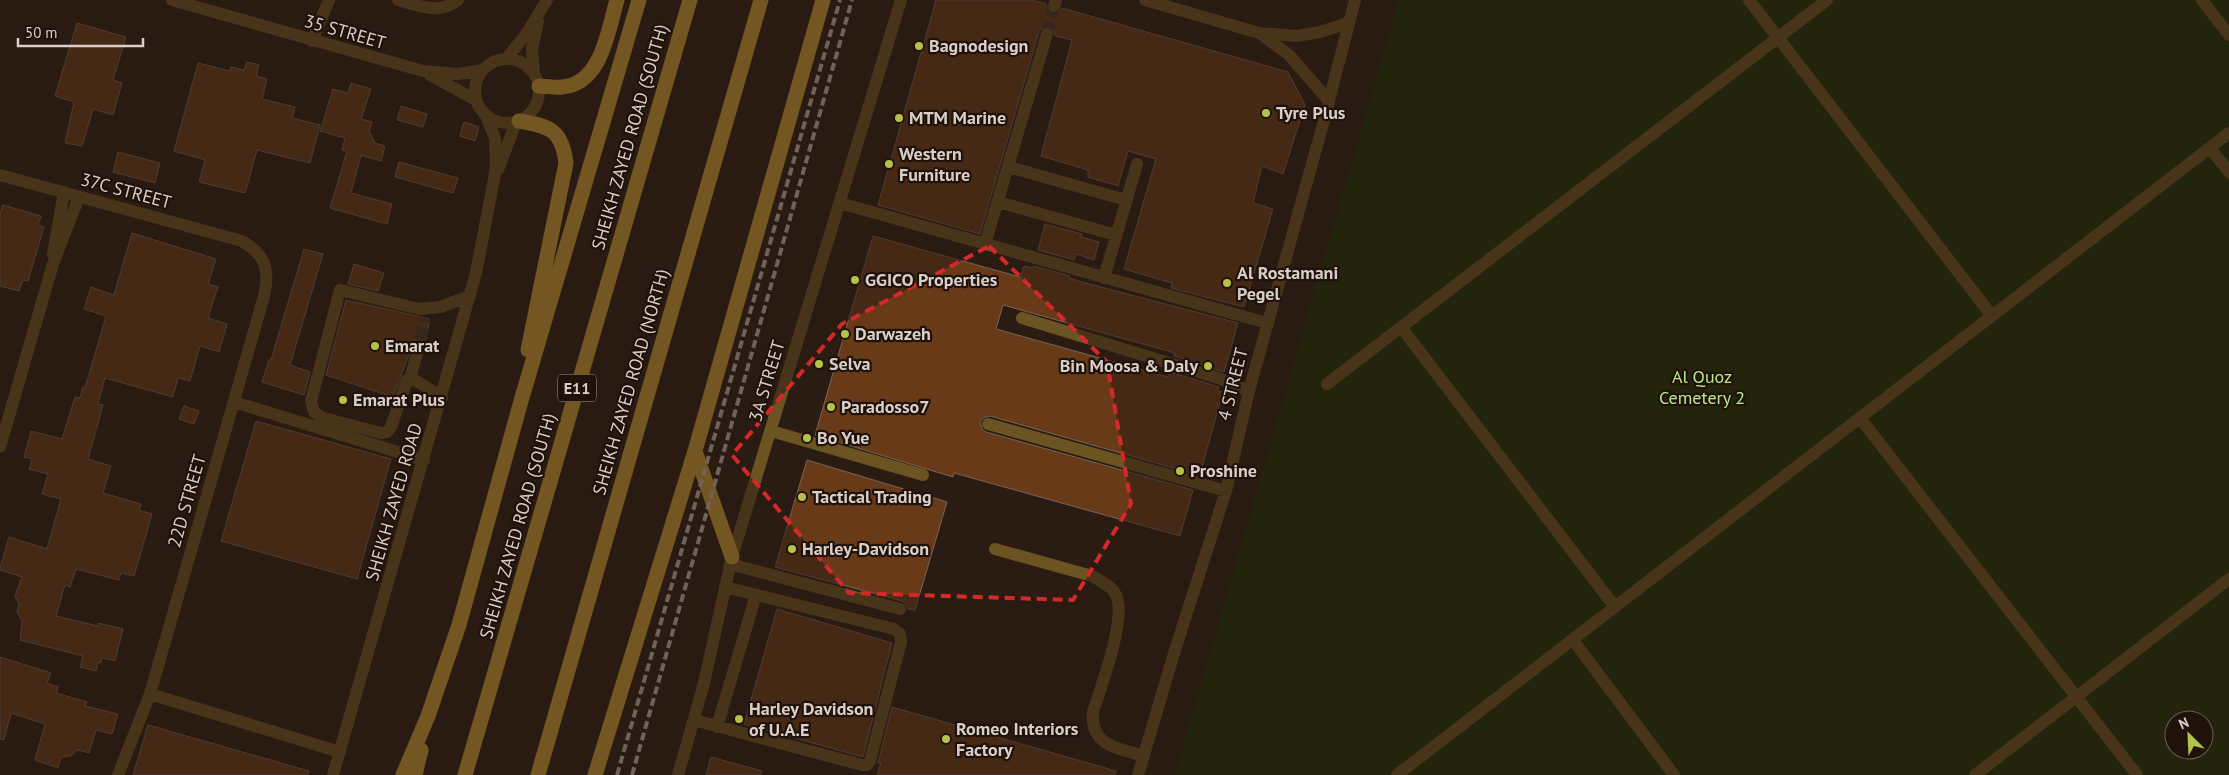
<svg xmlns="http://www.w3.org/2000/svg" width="2229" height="775" viewBox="0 0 2229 775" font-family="'PT Sans',sans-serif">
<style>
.green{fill:#1c3006;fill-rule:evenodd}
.building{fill:#693a17;stroke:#75655a}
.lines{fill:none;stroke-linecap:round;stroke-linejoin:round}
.minor-tunnel{stroke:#44372e;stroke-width:12;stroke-dasharray:12 6;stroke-linecap:butt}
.minor{stroke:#6b5322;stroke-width:12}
.highway{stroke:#cd9d35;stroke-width:15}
.rail{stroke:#c3b9b3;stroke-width:4;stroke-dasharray:8 4;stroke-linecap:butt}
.marked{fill:none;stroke:#d62828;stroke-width:4;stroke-dasharray:10 6;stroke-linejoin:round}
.poi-dot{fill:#b5c249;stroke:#20120a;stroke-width:2}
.labels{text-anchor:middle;stroke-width:4.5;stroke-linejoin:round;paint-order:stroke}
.shield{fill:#20120a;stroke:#a29690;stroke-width:1}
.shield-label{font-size:16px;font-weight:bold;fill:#d9cfca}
.street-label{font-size:18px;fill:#d9cfca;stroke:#20120a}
.poi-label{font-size:18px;font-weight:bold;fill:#d9cfca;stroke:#20120a;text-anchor:start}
.park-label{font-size:18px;fill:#b8eb8e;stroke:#20120a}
</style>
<rect width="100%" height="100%" fill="#2a1c13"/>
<path class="green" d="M1399 0H2229V775H1175ZM2174 720H2204V750H2174Z"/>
<path class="building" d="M936 0H1032L1046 4 1048 11 1052 14 1059 12 1062 8 1288 72 1305 105 1283 174 1262 166 1253 203 1273 209 1244 307 1171 288 1172 283 1124 269 1156 159 1128 151 1118 186 1088 177V170L1041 156 1072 40 1055 36 1053 29 1049 26 1042 28 1039 32 980 234 878 205Z
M77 23 126 37 113 80 122 83 113 115 93 109 82 146 65 143 74 102 55 96Z
M247 62 259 65 256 76 267 79 262 99 295 107 292 118 320 125 310 163 257 150 245 193 199 182 205 160 174 151 198 63 230 71 231 67 244 70Z
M351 83 371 89 361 119 372 122 369 131 375 143 385 146 381 161 361 155 351 193 392 204 387 224 330 208 347 151 342 150 345 138 320 131 333 89 348 93Z
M401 106 427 114 423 127 397 120Z
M464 122 479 127 475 141 460 136Z
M118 152 160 163 155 183 113 172Z
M399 162 458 178 453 193 395 177Z
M3 205 41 216 38 225 44 227 28 281 23 280 19 291 0 286V213Z
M1045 224 1082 234 1081 237 1099 242 1094 260 1076 254 1074 260 1038 250Z
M132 233 216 259 208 284 218 287 208 318 227 324 219 352 200 346 190 381 178 378 173 397 105 378 98 404 103 405 88 459 111 466 103 493 141 504 139 510 152 514 134 576 121 573 119 580 76 569 70 587 65 585 56 616 98 626V623L123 629 115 661 102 658 101 663 98 662 96 671 80 667 83 656 20 640 22 621 17 612 19 604 15 596 22 577 0 570V568L9 537 47 549 61 499 42 494 48 474 29 469 32 459 24 457 31 431 62 439 75 397 80 398 83 387 85 388 106 316 84 309 91 287 114 295Z
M873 236 1020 277 1024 266 1033 268 1034 266 1070 276 1069 278 1082 282 1238 323 1224 372 1174 356 1175 353 1003 305 996 329 1168 377 1170 372 1219 387 1218 391 1223 392 1200 474 1198 475 990 416 983 418 980 422 982 429 986 432 1193 490 1180 536 954 473 953 477 815 435Z
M304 249 323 254 290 365 310 372 304 395 262 382 269 360H271Z
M354 264 384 273 378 291 348 284Z
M346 300 430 319 423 353 418 349 410 352 393 397 326 375Z
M184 406 199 411 194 424 179 419Z
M256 421 391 459 357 579 221 541Z
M807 460 947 502 915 610 908 609 906 604 902 601 775 567Z
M777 609 892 643 863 757 744 724Z
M0 657 51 673 47 683 58 687 56 693 87 702 85 706 118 714 112 734 96 730 89 753 78 750 70 756 61 757 58 768 35 760 45 724 11 713 4 740 0 739Z
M892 707 1116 771 1115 775H877L881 763H878Z
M148 725 309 771 308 775H133Z
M711 757 762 771 761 775H706Z"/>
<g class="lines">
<path class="minor-tunnel" d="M1047 34 1054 6
M416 357 425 318"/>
<path class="minor" d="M172 0 423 71 458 74 483 70
M398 0C419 6 439 15 458 0
M1145 0 1259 33 1296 36 1320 32 1348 23
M1749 0 1992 316
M2202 0 2229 35
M1054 6 1056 0
M1261 34 1289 55 1329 101
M312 41 329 0
M506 59 527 33 547 0
M475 91a32 32 0 1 1 64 0a32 32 0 1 1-64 0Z
M534 74 532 49 538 22
M430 75 476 100
M2210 148 2229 172
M1009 167 1126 200
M498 170 516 122
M0 175 242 241C266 255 270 270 264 296L150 694 118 775
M998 202 1116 235
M840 203 1267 323
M985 244 1047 34
M53 254 64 192
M1104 278 1137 164
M1022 318 1218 378 1249 391
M1401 327 1615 607
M410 379 416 357
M1327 384 1827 0
M442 397 415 380H407L391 427 387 432 381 433 323 418 314 412 311 401 340 290 419 309 440 307 470 296
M234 402 424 460
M1860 418 2137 775
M988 424 1226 491
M771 431 923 475
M0 447 53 264 79 197
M995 549 1092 576C1101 581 1111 586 1116 595 1127 618 1101 686 1093 712 1090 746 1118 748 1144 756
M730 564 900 609
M1573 640 1674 775
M150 694 340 752
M694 720 862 765H867L870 761 901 642 900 634 894 629 725 587
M717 727 756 595
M333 775 476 273 494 179 496 163 495 138 486 116
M678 775 704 683 732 557 901 0
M1138 775 1175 650 1226 491 1249 391 1323 124 1355 0
M1397 775 2229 133
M1975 775 2229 579"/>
<path class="highway" d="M539 86C546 86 555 88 562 87 602 84 608 30 617 0
M519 121C550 126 562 130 566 163L528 350
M695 451 732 557
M403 775 428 716 459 625 521 401 639 0
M415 775 421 750
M465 775 690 0
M538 775 761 0
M595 775 695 451 823 0"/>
<path class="rail" d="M617 775 840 0
M632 775 852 0"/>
</g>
<path d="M0 0H2229V775H0ZM989 246 1107 362 1131 504 1073 600 849 593 732 455 842 324Z" fill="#2a1c13" fill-opacity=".55" fill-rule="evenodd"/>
<path class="marked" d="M989 246 1107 362 1131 504 1073 600 849 593 732 455 842 324Z"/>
<g class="poi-dot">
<circle cx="919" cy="46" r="5"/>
<circle cx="1266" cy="113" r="5"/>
<circle cx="899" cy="118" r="5"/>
<circle cx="889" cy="164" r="5"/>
<circle cx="855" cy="280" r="5"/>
<circle cx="1227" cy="283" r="5"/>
<circle cx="845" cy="334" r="5"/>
<circle cx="375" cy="346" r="5"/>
<circle cx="819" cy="364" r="5"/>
<circle cx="1208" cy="366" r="5"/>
<circle cx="343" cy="400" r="5"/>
<circle cx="831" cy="407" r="5"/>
<circle cx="807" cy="438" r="5"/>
<circle cx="1180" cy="471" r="5"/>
<circle cx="802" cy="497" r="5"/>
<circle cx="792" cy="549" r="5"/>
<circle cx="739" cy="719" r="5"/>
<circle cx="946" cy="739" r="5"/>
</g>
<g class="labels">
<rect class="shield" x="558" y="374.5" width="38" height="27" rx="4"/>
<g class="shield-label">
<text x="577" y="394">E11</text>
</g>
<g class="street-label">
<text transform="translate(345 32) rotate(16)" y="6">35 STREET</text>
<text transform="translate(630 137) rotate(-74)" y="6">SHEIKH ZAYED ROAD (SOUTH)</text>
<text transform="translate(126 191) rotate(15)" y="6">37C STREET</text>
<text transform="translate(767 381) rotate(-73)" y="6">3A STREET</text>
<text transform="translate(631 382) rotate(-74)" y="6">SHEIKH ZAYED ROAD (NORTH)</text>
<text transform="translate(1233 384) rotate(-76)" y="6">4 STREET</text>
<text transform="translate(187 501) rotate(-74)" y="6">22D STREET</text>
<text transform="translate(394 502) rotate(-74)" y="6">SHEIKH ZAYED ROAD</text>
<text transform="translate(518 526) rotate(-74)" y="6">SHEIKH ZAYED ROAD (SOUTH)</text>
</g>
<g class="poi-label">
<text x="929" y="52">Bagnodesign</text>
<text x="1276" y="119">Tyre Plus</text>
<text x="909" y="124">MTM Marine</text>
<text x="899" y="160">Western<tspan x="899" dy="21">Furniture</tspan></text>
<text x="1237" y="279">Al Rostamani<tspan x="1237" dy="21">Pegel</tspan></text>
<text x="865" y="286">GGICO Properties</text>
<text x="855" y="340">Darwazeh</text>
<text x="385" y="352">Emarat</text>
<text x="829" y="370">Selva</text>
<text x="1198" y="372" text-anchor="end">Bin Moosa &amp; Daly</text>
<text x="353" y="406">Emarat Plus</text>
<text x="841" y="413">Paradosso7</text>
<text x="817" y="444">Bo Yue</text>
<text x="1190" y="477">Proshine</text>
<text x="812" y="503">Tactical Trading</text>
<text x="802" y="555">Harley-Davidson</text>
<text x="749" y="715">Harley Davidson<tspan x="749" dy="21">of U.A.E</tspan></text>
<text x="956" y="735">Romeo Interiors<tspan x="956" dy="21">Factory</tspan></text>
</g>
<g class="park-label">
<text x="1702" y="383">Al Quoz<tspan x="1702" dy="21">Cemetery 2</tspan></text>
</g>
</g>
<g transform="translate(2189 735) rotate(336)"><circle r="24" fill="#20120a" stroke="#6a5e57"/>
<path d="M0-4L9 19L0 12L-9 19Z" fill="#b5c249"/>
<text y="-8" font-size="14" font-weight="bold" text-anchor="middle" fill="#d9cfca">N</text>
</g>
<path d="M18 38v8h125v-8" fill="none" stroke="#d9cfca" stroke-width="2.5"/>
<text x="25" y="38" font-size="15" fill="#d9cfca" stroke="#20120a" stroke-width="4" paint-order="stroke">50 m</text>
</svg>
